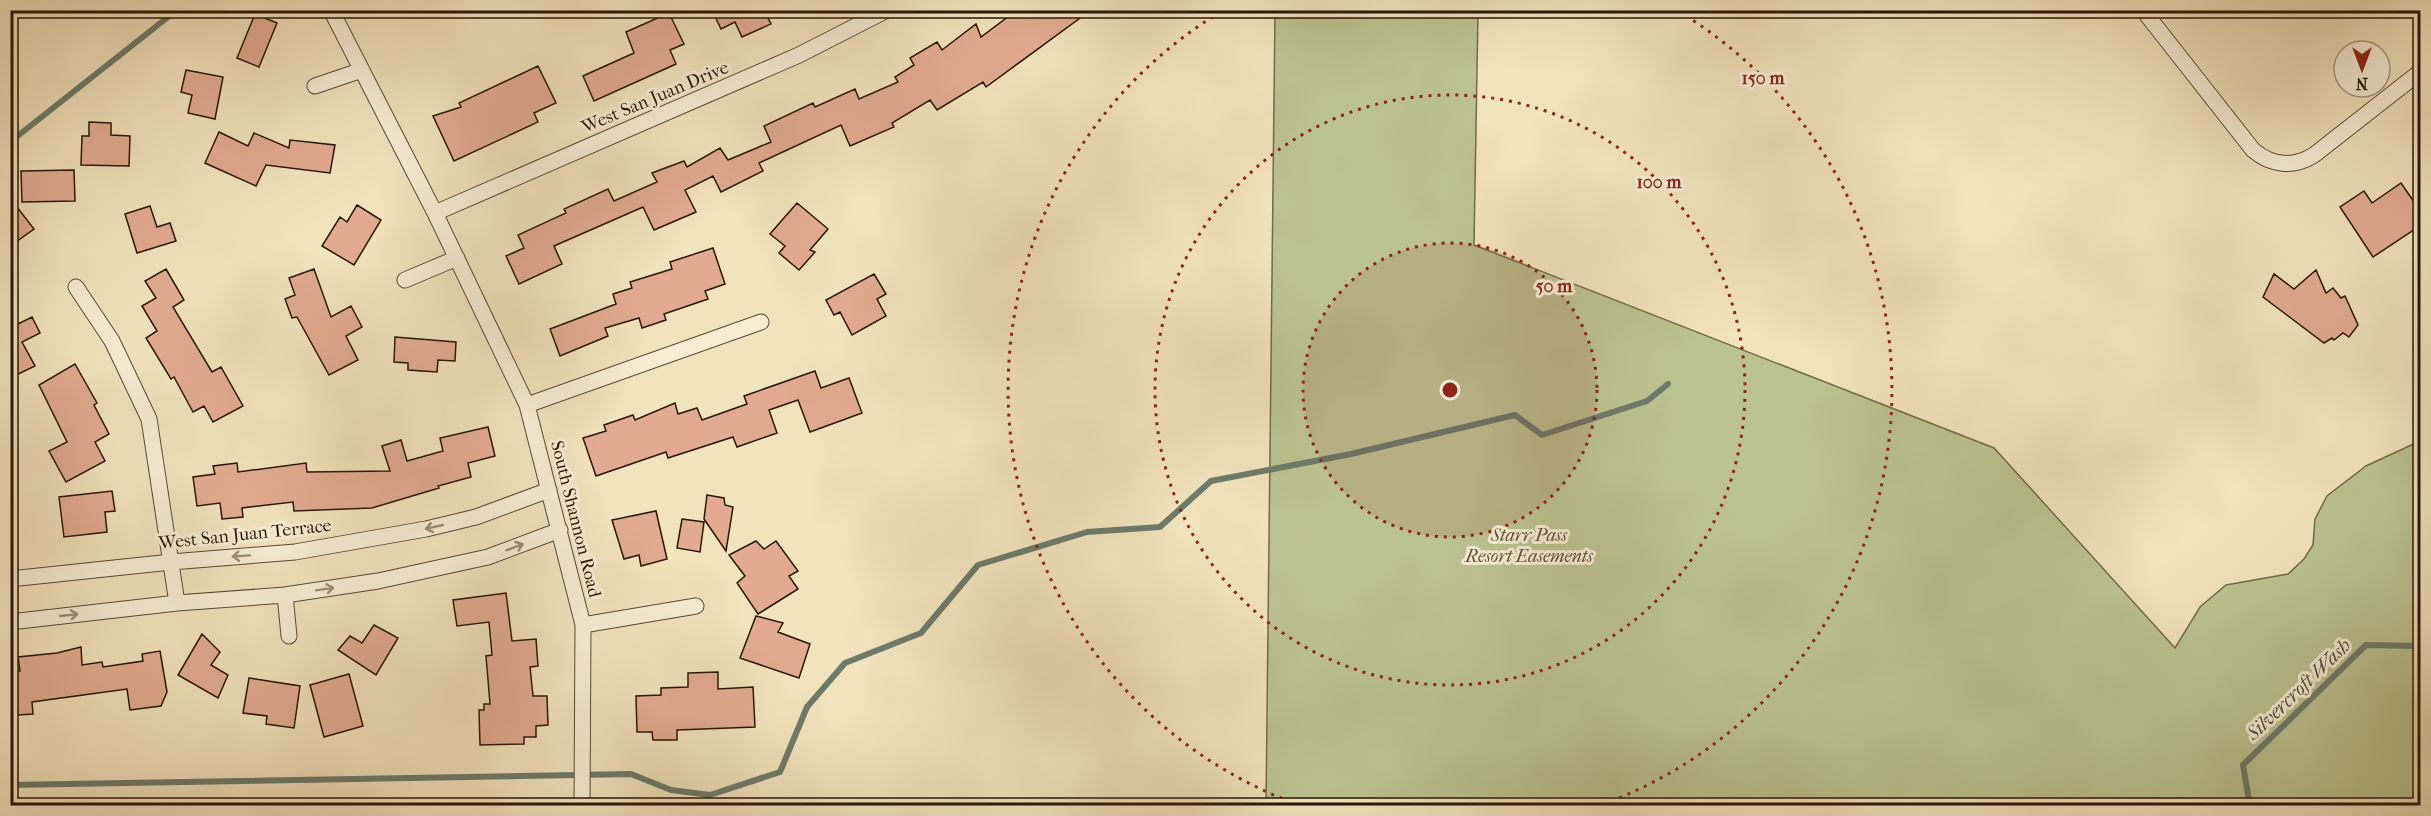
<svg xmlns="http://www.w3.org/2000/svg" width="2431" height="816" viewBox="0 0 2431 816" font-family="'IM FELL French Canon',serif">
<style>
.green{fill:#bbc390;stroke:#726c4a;stroke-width:1.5}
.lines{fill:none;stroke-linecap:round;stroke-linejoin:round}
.stream{stroke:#6d7b6a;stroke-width:6}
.building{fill:#e2ab91;stroke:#281605;stroke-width:1.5}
.street-casing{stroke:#5a4933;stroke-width:17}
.street{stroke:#f6edd3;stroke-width:15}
.oneway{stroke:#998c76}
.ring{fill:none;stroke:#8f2418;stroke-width:3;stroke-dasharray:3 6}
.labels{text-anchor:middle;stroke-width:6;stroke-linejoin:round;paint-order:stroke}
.street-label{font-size:18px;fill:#281605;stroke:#f6edd3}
.park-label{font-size:18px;font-style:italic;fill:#5b5336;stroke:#f6edd3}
.water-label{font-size:20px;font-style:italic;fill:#505140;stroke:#f6edd3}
.centre{fill:#8f2418;stroke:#f6edd3;stroke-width:3}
.ring-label{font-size:18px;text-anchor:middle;font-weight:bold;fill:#8f2418;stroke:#f6edd3;stroke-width:6;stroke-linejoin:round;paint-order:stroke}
</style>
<rect width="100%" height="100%" fill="#f1e3bc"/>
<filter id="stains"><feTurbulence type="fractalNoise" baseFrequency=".00333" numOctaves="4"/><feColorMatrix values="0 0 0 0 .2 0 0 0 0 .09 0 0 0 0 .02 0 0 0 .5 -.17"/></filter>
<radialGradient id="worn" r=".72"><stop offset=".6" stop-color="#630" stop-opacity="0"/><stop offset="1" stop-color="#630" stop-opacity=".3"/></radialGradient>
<path class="green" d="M1275 11H1478L1474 245 1994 448 2175 648 2200 607 2226 585 2288 574 2304 559 2313 545 2315 519 2327 496 2366 466 2420 441V805H1266Z"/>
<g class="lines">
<path class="stream" d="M10 142 168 17 179 10
M10 785 631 774 671 790 710 795 780 772 807 707 845 663 921 633 978 565 1087 532 1160 527 1211 481 1351 454 1515 415 1542 435 1647 401 1668 384
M2250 806 2243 765 2366 645 2420 646"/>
</g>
<path class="building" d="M712 10H764L771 24 742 37 735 22 721 29Z
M1017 10H1091L986 87 983 82 937 110 930 100 892 123 894 127 850 146 841 125 759 163 763 171 721 192 713 176 685 190 696 212 654 230 643 207 554 246 562 264 519 284 506 256 524 248 518 235 566 213 564 209 608 189 614 201 657 182 652 173 684 161 687 167 720 148 728 160 771 142 764 126 813 103 815 107 855 89 859 99 898 82 895 77 914 65 910 58 937 42 942 50 976 24 981 37Z
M669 13 684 44 670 50 676 64 594 101 583 76 634 53 626 32Z
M255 14 277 23 259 67 237 58Z
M538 66 556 103 534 113 538 122 454 161 433 116 461 107 459 103Z
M186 70 223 77 215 119 188 113 192 95 181 92Z
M89 122 111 123V135L130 136 129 166 81 165 82 136H89Z
M219 132 248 146 254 133 289 148 290 140 335 145 330 173 266 165 256 186 205 163Z
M74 170 75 201 22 202 21 171Z
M2401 183 2421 212V225L2373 257 2340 207 2364 191 2372 203Z
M10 198 34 229 10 246Z
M797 203 828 229 810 250 815 252 799 270 779 253 785 246 770 234Z
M357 205 381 220 354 265 322 246 340 217 347 222Z
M150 206 157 227 170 223 176 241 137 253 125 214Z
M713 248 725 284 705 291 708 299 664 314 666 320 642 328 639 318 605 328 608 336 560 356 550 329 616 304 613 294 632 288 630 282 672 269 670 262Z
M166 269 184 300 173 307 212 372 221 367 243 406 213 422 204 406 193 412 174 377 171 379 146 338 157 331 142 306 156 298 145 281Z
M314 269 331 317 351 306 362 327 346 336 358 360 329 375 297 317 292 318 285 299 295 295 289 278Z
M2316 270 2326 293 2333 288 2341 298 2345 296 2358 325 2349 337 2343 333 2334 340 2332 338 2324 343 2263 297 2274 274 2294 289Z
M874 274 886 294 877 299 886 316 852 335 840 312 834 315 826 300Z
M32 317 40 333 22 342 35 366 10 378V319L14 326Z
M395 337 456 342 455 361 438 360 437 372 408 370V363L394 362Z
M75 364 97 403 94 405 109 434 95 442 105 461 66 482 49 451 67 442 39 385Z
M815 371 821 388 849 378 862 413 810 432 798 400 769 410 777 433 737 447 733 437 668 458 666 452 596 476 583 438 606 431 604 425 633 415 635 420 675 403 678 414 697 408 702 420 747 404 744 396Z
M488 427 495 456 468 463 471 477 438 486 439 488 372 508 294 511 293 502 242 508 243 517 222 519 220 503 197 506 193 477 215 474 213 466 237 463 238 472 306 463 307 472 390 471 382 446 401 440 407 461 443 451 440 438Z
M112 491 115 511 105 512 107 532 64 537 59 497Z
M707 495 724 498 725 505 733 507 726 551 704 519Z
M656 511 667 559 641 566 639 555 624 559 612 520Z
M682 519 704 522 700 552 677 548Z
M756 541 764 549 776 541 798 571 789 576 798 589 758 614 737 583 745 576 729 555Z
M506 593 512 641 536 639 538 666 530 667 533 696H547L548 725 536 726V737H524V744L480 745 479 710H484V704H490L486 656 492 655 489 622 457 626 453 600Z
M756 616 783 623 778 632 810 644 799 678 740 658Z
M374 625 398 638 376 675 338 650 350 636 362 643Z
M202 634 220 652 211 665 228 675 218 698 178 675Z
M81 647 82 665 102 662 103 667 143 661 142 654 160 651 167 692 161 706 130 710 127 689 32 702 33 714 18 715 17 706 10 707V672L20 671 18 657 57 653Z
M718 672V689L753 687 755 727 677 730V740H653L652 732H637L636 696 661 695V688L688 687V673Z
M349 674 363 726 324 737 310 685Z
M249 678 300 686 294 728 266 724 267 716 243 713Z"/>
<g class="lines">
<defs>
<path id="street" d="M331 10 435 213 527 405 583 625 582 806
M2143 10 2253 150C2272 166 2293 168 2314 155L2420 72
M315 86 362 70
M435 213 799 55 887 10
M405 280 457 258
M76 287 112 341 149 419 177 603
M527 405 761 322
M10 579 171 562 295 552 426 529 476 517 549 490
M285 595 289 636
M10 622 177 603 285 595 378 581 488 557 560 530
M583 625 696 606"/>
</defs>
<use href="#street" class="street-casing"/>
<use href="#street" class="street"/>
</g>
<defs><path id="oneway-shaft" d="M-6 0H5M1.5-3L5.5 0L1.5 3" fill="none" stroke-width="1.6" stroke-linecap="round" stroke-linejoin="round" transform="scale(1.5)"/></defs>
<g class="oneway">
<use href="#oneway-shaft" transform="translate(434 527) rotate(167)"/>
<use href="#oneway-shaft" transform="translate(515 547) rotate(-21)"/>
<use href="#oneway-shaft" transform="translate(241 556) rotate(176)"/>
<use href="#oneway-shaft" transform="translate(325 589) rotate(-9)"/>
<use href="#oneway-shaft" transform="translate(69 615) rotate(-6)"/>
</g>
<circle cx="1450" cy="390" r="147" fill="#8f2418" fill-opacity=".12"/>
<g class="ring">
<circle cx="1450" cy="390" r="147"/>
<circle cx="1450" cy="390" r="295"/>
<path d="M1299 805A442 442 0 0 1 1222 11M1678 11A442 442 0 0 1 1601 805"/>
</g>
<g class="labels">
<g class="street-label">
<text transform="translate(655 97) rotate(-23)" y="6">West San Juan Drive</text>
<text transform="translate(576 519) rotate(76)" y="6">South Shannon Road</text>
<text transform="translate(245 534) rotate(-6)" y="6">West San Juan Terrace</text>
</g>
<g class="park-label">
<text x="1529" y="541">Starr Pass<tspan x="1529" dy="21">Resort Easements</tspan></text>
</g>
<g class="water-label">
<text transform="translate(2298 689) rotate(-44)" y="7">Silvercroft Wash</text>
</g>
</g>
<circle cx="1450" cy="390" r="9" class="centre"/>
<g class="ring-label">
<text x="1763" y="84">150 m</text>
<text x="1659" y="188">100 m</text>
<text x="1554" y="292">50 m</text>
</g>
<rect width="2431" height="816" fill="none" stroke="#f1e3bc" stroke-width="36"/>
<rect x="12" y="12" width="2407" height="792" fill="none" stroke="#281605" stroke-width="3"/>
<rect x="18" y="18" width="2395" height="780" fill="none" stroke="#281605" stroke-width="1.5"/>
<g transform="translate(2362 69) rotate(180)"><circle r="28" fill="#f6edd3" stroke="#a49781" stroke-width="1.5"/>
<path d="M0-4.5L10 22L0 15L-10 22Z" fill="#8f2418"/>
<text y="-9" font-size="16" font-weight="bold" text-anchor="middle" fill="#281605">N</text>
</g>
<rect width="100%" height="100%" filter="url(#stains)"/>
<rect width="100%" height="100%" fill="url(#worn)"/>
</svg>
